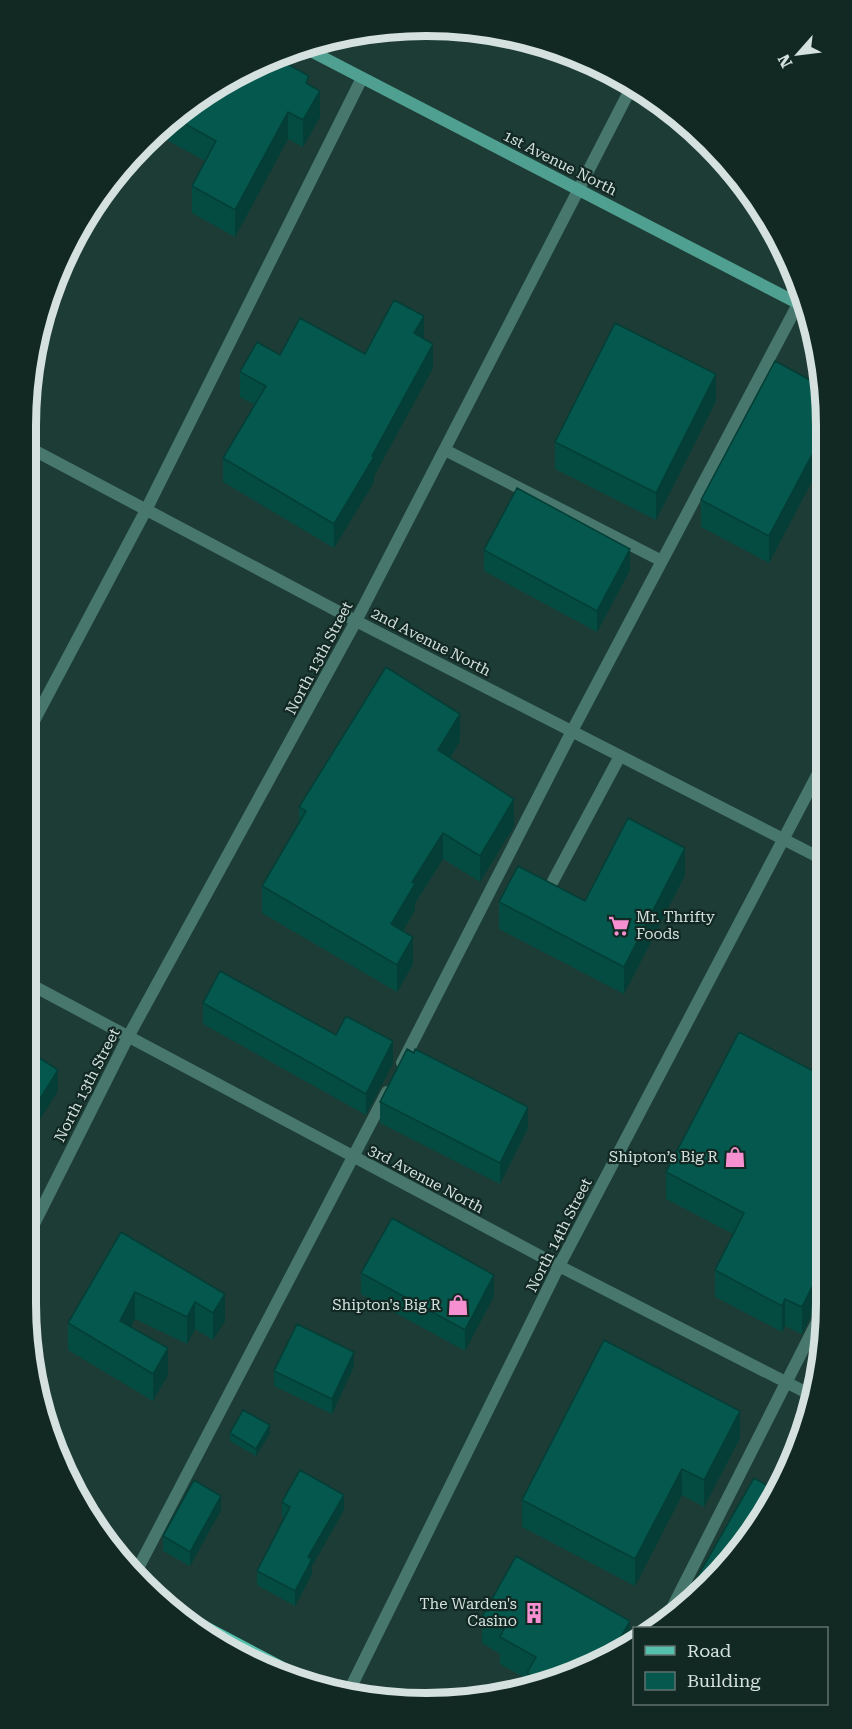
<svg xmlns="http://www.w3.org/2000/svg" width="852" height="1729" viewBox="0 0 852 1729" font-family="'Roboto Serif',serif">
<style>
.built{fill:#1d3c36}
.lines{fill:none;stroke-linecap:round;stroke-linejoin:round}
.service{stroke:#47776d;stroke-width:12}
.minor{stroke:#47776d;stroke-width:12}
.tertiary{stroke:#47776d;stroke-width:12}
.secondary{stroke:#4fa091;stroke-width:12}
.primary{stroke:#54c0ad;stroke-width:15}
.wall{fill:#044c42}
.shaded-wall{fill:#043e36}
.building{fill:#05584d;stroke:#043e36;stroke-width:1.5}
.labels{text-anchor:middle;stroke-width:4.5;stroke-linejoin:round;paint-order:stroke}
.street-label{font-size:15px;fill:#d4e1de;stroke:#122823}
.poi-label{font-size:15px;fill:#d4e1de;stroke:#122823;text-anchor:end}
.rim{fill:none;stroke:#d4e1de;stroke-width:8}
</style>
<rect width="100%" height="100%" fill="#1c322d"/>
<path class="built" d="M452 26 529 39 603 67 690 125 759 203 796 273 823 374 826 1329 813 1406 785 1480 709 1586 650 1628H634V1640L603 1662 478 1700 348 1696 272 1673 204 1636 108 1547 47 1432 26 1303V400L39 323 67 249 108 182 162 125 225 79 297 47 373 29Z"/>
<g class="lines">
<path class="service" d="M445 450 662 561
M26 736 146 510 362 78
M553 881 620 756
M402 1063 572 731 798 304
M136 1572 387 1092
M668 1616 826 1304"/>
<path class="minor" d="M26 446 356 621 824 860
M26 982 559 1266 815 1397
M347 1695 559 1266 824 762"/>
<path class="tertiary" d="M26 1240 128 1037 356 621 632 86"/>
<path class="secondary" d="M301 46 805 307"/>
<path class="primary" d="M183 1617 312 1685"/>
</g>
<path class="wall" d="M225 79 309 85 320 117 303 147 288 139 235 237 192 213V186L205 161 154 133 162 125Z
M424 338 433 368 374 476V482L334 548 223 482V458L255 405 240 397V372L280 355 365 354Z
M823 387V460L769 563 701 527V500Z
M716 401 656 520 555 469V442Z
M484 550 630 570 597 632 484 571Z
M460 741 450 758 514 826 480 882 443 859 415 903V910L403 931 413 964 397 992 262 913V886L299 823V807Z
M685 875 624 994 499 929V902L585 901Z
M203 1003 336 1035 393 1063 366 1115 203 1024Z
M825 1077 826 1296 819 1300 802 1334 785 1326 782 1332 715 1297V1270L733 1234 666 1199V1172Z
M380 1102 528 1128 500 1184 380 1123Z
M121 1232 225 1321 213 1340 195 1329 187 1344 135 1319 131 1327 168 1375 153 1401 68 1350V1323Z
M361 1273 494 1296 465 1351 361 1294Z
M826 1296V1329L823 1345 816 1342V1315Z
M354 1366 332 1414 274 1386V1371Z
M230 1433H270L256 1456 230 1441Z
M740 1438 704 1507 682 1495 635 1586 522 1527V1500Z
M282 1502 344 1510 312 1566V1574L295 1606 257 1585V1571L284 1518 282 1517Z
M221 1510 190 1566 163 1551V1536Z
M709 1586 690 1600V1590Z
M482 1617 630 1643 603 1662 527 1685V1679L500 1664V1654L482 1643Z"/>
<path class="shaded-wall" d="M320 91V117L303 147V120Z
M288 112V139L235 237V210Z
M424 316V340L414 333Z
M433 344V368L374 476V482L334 548V524Z
M716 374V401L656 520V493Z
M823 434V460L769 563V536Z
M630 549V570L597 632V611Z
M460 714V741L438 777V750Z
M514 799V826L480 882V856Z
M443 833V859L415 903V910L391 951V924L412 882Z
M685 848V875L624 994V967Z
M413 937V964L397 992V965Z
M393 1041V1063L366 1115V1094Z
M58 1070V1091L26 1142V1121Z
M528 1107V1128L500 1184V1163Z
M825 1269V1296L819 1300 802 1334V1307L819 1273Z
M494 1275V1296L465 1351V1330Z
M135 1292V1319L120 1348V1321Z
M225 1294V1321L213 1340V1313Z
M785 1299V1326L782 1332V1306Z
M195 1302V1329L187 1344V1317Z
M168 1348V1375L153 1401V1374Z
M354 1352V1366L332 1414V1399Z
M740 1411V1438L704 1507V1480Z
M270 1425V1433L256 1456V1449Z
M682 1469V1495L635 1586V1559Z
M344 1495V1510L312 1566V1574L295 1606V1591L308 1557Z
M221 1496V1510L190 1566V1552Z
M630 1621V1643L609 1658Z"/>
<path class="building" d="M275 57 309 76 306 83 320 91 303 120 288 112 235 210 192 186 216 141 173 117 225 79Z
M394 300 424 316 414 333 433 344 372 456 374 457 334 524 223 458 266 386 240 372 257 342 280 355 300 318 365 354Z
M615 323 716 374 656 493 555 442Z
M775 361 823 387V434L769 536 701 500Z
M517 488 630 549 597 611 484 550Z
M386 667 460 714 438 750 514 799 480 856 443 833 412 882 415 884 391 924 413 937 397 965 262 886 306 811 299 807Z
M628 818 685 848 624 967 499 902 518 866 585 901Z
M220 971 336 1035 346 1016 393 1041 366 1094 203 1003Z
M739 1032 825 1077V1269L819 1273 802 1307 785 1299 782 1306 715 1270 744 1213 666 1172Z
M26 1049 58 1070 26 1121Z
M407 1049 414 1053 415 1049 528 1107 500 1163 380 1102Z
M392 1218 494 1275 465 1330 361 1273Z
M121 1232 225 1294 213 1313 195 1302 187 1317 135 1292 120 1321 168 1348 153 1374 68 1323Z
M826 1296V1320L816 1315Z
M297 1324 354 1352 332 1399 274 1371Z
M604 1340 740 1411 704 1480 682 1469 635 1559 522 1500Z
M243 1410 270 1425 256 1449 230 1433Z
M300 1470 344 1495 308 1557 312 1559 295 1591 257 1571 290 1507 282 1502Z
M754 1478 777 1491 709 1586 691 1599 694 1593 690 1590Z
M194 1480 221 1496 190 1552 163 1536Z
M516 1556 630 1621 609 1658 603 1662 541 1681 527 1673 536 1657 500 1637 504 1629 482 1617Z"/>
<defs>
<symbol id="supermarket-bare" viewBox="-9 -9 18 18"><path d="M-6-5.5h2.5l.6 2H6L4.5 2H-2.5L-4.4-4H-6ZM-1.5 3.2a1.3 1.3 0 1 0 .1 0ZM3 3.2a1.3 1.3 0 1 0 .1 0Z" fill="#f690d0" stroke="#122823" stroke-width="2.5" paint-order="stroke"/></symbol>
<symbol id="shop-bare" viewBox="-9 -9 18 18"><path d="M-5-2.5h2.3a2.7 3.5 0 0 1 5.4 0H5L5.5 6h-11ZM-1.5-2.5h3a1.5 2.3 0 0 0-3 0Z" fill="#f690d0" stroke="#122823" stroke-width="2.5" paint-order="stroke"/></symbol>
<symbol id="building-bare" viewBox="-9 -9 18 18"><path d="M-4-6H4V6H1V3H-1V6H-4ZM-2.5-4.3h1.7v1.8h-1.7ZM.8-4.3h1.7v1.8H.8ZM-2.5-1h1.7V.8h-1.7ZM.8-1h1.7V.8H.8Z" fill="#f690d0" stroke="#122823" stroke-width="2.5" paint-order="stroke"/></symbol>
</defs>
<g fill-rule="evenodd">
<use href="#supermarket-bare" x="604" y="911" width="30" height="30"/>
<use href="#shop-bare" x="720" y="1142" width="30" height="30"/>
<use href="#shop-bare" x="443" y="1290" width="30" height="30"/>
<use href="#building-bare" x="519" y="1598" width="30" height="30"/>
</g>
<g class="labels">
<g class="street-label">
<text transform="translate(560 163) rotate(27)" y="5">1st Avenue North</text>
<text transform="translate(431 642) rotate(27)" y="5">2nd Avenue North</text>
<text transform="translate(319 658) rotate(-62)" y="5">North 13th Street</text>
<text transform="translate(87 1085) rotate(-63)" y="5">North 13th Street</text>
<text transform="translate(426 1179) rotate(28)" y="5">3rd Avenue North</text>
<text transform="translate(559 1235) rotate(-63)" y="5">North 14th Street</text>
</g>
<g class="poi-label">
<text x="636" y="922" text-anchor="start">Mr. Thrifty<tspan x="636" dy="17">Foods</tspan></text>
<text x="718" y="1162">Shipton’s Big R</text>
<text x="441" y="1310">Shipton's Big R</text>
<text x="517" y="1609">The Warden's<tspan x="517" dy="17">Casino</tspan></text>
</g>
</g>
<path d="M0 0H852V1729H0ZM426 36H426A390 390 0 0 1 816 426V1303A390 390 0 0 1 426 1693H426A390 390 0 0 1 36 1303V426A390 390 0 0 1 426 36Z" fill="#122823" fill-rule="evenodd"/>
<path class="rim" d="M426 36H426A390 390 0 0 1 816 426V1303A390 390 0 0 1 426 1693H426A390 390 0 0 1 36 1303V426A390 390 0 0 1 426 36Z"/>
<rect x="633" y="1627" width="195" height="78" fill="#122823" stroke="#60726e" stroke-width="1.5"/>
<rect x="645" y="1646" width="30" height="9" fill="#54c0ad" stroke="#60726e" stroke-width="1.5"/>
<text x="687" y="1657" font-size="18" fill="#d4e1de">Road</text>
<rect x="645" y="1672" width="30" height="18" fill="#05584d" stroke="#60726e" stroke-width="1.5"/>
<text x="687" y="1687" font-size="18" fill="#d4e1de">Building</text>
<g transform="translate(798 54) rotate(242)" stroke="#122823" stroke-width="4.5" paint-order="stroke">
<path d="M0-4.5L10 22L0 15L-10 22Z" fill="#d4e1de"/>
<text y="-9" font-size="16" font-weight="bold" text-anchor="middle" fill="#d4e1de">N</text>
</g>
</svg>
